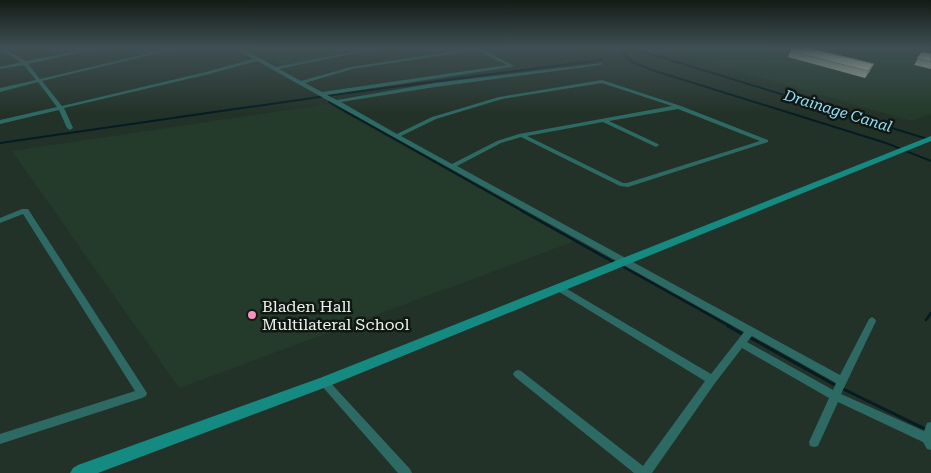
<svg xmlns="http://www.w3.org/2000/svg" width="931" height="473" viewBox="0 0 931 473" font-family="'Roboto Serif',serif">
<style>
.built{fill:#243a2b}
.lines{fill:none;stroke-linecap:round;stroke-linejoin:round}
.stream-far2{stroke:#041c22;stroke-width:2}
.stream-far1{stroke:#041c22;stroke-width:2.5}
.stream{stroke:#041c22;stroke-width:3}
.minor{fill:#2d6a63;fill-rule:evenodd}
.secondary{fill:#158a81;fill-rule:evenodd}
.wall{fill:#babfae}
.shaded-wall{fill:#979b8d}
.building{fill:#d8deca;stroke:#979b8d}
.poi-dot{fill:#fd8ec0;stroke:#111813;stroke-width:2}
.labels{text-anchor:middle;stroke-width:5;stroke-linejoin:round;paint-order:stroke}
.far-water-label{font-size:15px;font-style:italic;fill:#8de2fb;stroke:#111813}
.poi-label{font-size:16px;fill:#ebf5ed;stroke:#111813;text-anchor:start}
</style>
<rect width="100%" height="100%" fill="#233228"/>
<path class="built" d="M270 48H337L346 54 283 66 257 51Z
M659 48H931V114L911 121Z
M328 104 575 241 179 388 12 151Z"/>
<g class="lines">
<path class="stream-far2" d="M619 48 632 62 652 70 886 143 931 161
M631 48 931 140
M329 102 524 212
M0 143 340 94 601 60"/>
<path class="stream-far1" d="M522 211 615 263
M620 265 731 327
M926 320 931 313"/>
<path class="stream" d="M728 326 744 335
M749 337 833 384 931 432"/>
<path class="minor" d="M0 48H3L26 61 93 48H100L28 64 40 79 172 48H179L42 81 62 106 206 72 253 59 236 48H241L276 67 373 48H380L279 69 301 81 351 67 474 48H479L514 66 512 67 327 95 337 100 435 83 602 63V64L600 65 435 87 341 102 397 134 432 117 499 97 602 80 681 106 768 140V142L628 187 620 186 521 137 501 143 457 166 840 375 869 319 872 317 875 319 876 321 841 394 924 431 927 423 931 422V450L927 449 923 442 838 402 818 446 814 447 810 446 809 442 829 398 742 348 715 383 652 473H634L515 377 513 374 515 371 518 370 521 371 643 466 705 381 556 290 555 288 556 286H562L711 374 744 332 257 61 209 74 64 108 73 128 70 130 67 128 59 110 0 124V120L57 107 38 82 0 92V88L36 80 24 65 0 69V67L21 62 0 50ZM477 50 507 65 322 92 305 83 352 69ZM602 83 672 106 519 134 497 141 452 164 401 136 436 119 502 99ZM678 109 760 141 627 183H623L527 136 603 122 656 147 659 145 658 144 609 121ZM752 336 836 383 833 390 747 342Z
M22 209H28L147 393 146 396 142 398 0 444V434L135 391 23 214 0 223V218Z
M324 378 327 379 410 469 412 473H398L321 385 319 382 321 379Z"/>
<path class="secondary" d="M931 136V141L329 386 98 473H70L73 468 78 465 320 378Z"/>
</g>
<path class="wall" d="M790 51 870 71 865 78 788 57Z
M922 52 931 54V69L914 65Z"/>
<path class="shaded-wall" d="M874 64 870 71 865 78 868 71Z"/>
<path class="building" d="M794 48H809L874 64 868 71 790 51Z
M922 52 931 54V62L917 58Z"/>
<linearGradient id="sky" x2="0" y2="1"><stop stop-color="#131c16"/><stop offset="0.42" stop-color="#3f4f53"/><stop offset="1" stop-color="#3f4f53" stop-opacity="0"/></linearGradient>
<rect width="931" height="114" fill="url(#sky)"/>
<circle class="poi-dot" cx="252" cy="315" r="5"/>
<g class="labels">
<g class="far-water-label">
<text transform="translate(838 111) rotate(17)" y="5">Drainage Canal</text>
</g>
<g class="poi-label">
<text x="262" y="312">Bladen Hall<tspan x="262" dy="18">Multilateral School</tspan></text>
</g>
</g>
</svg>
